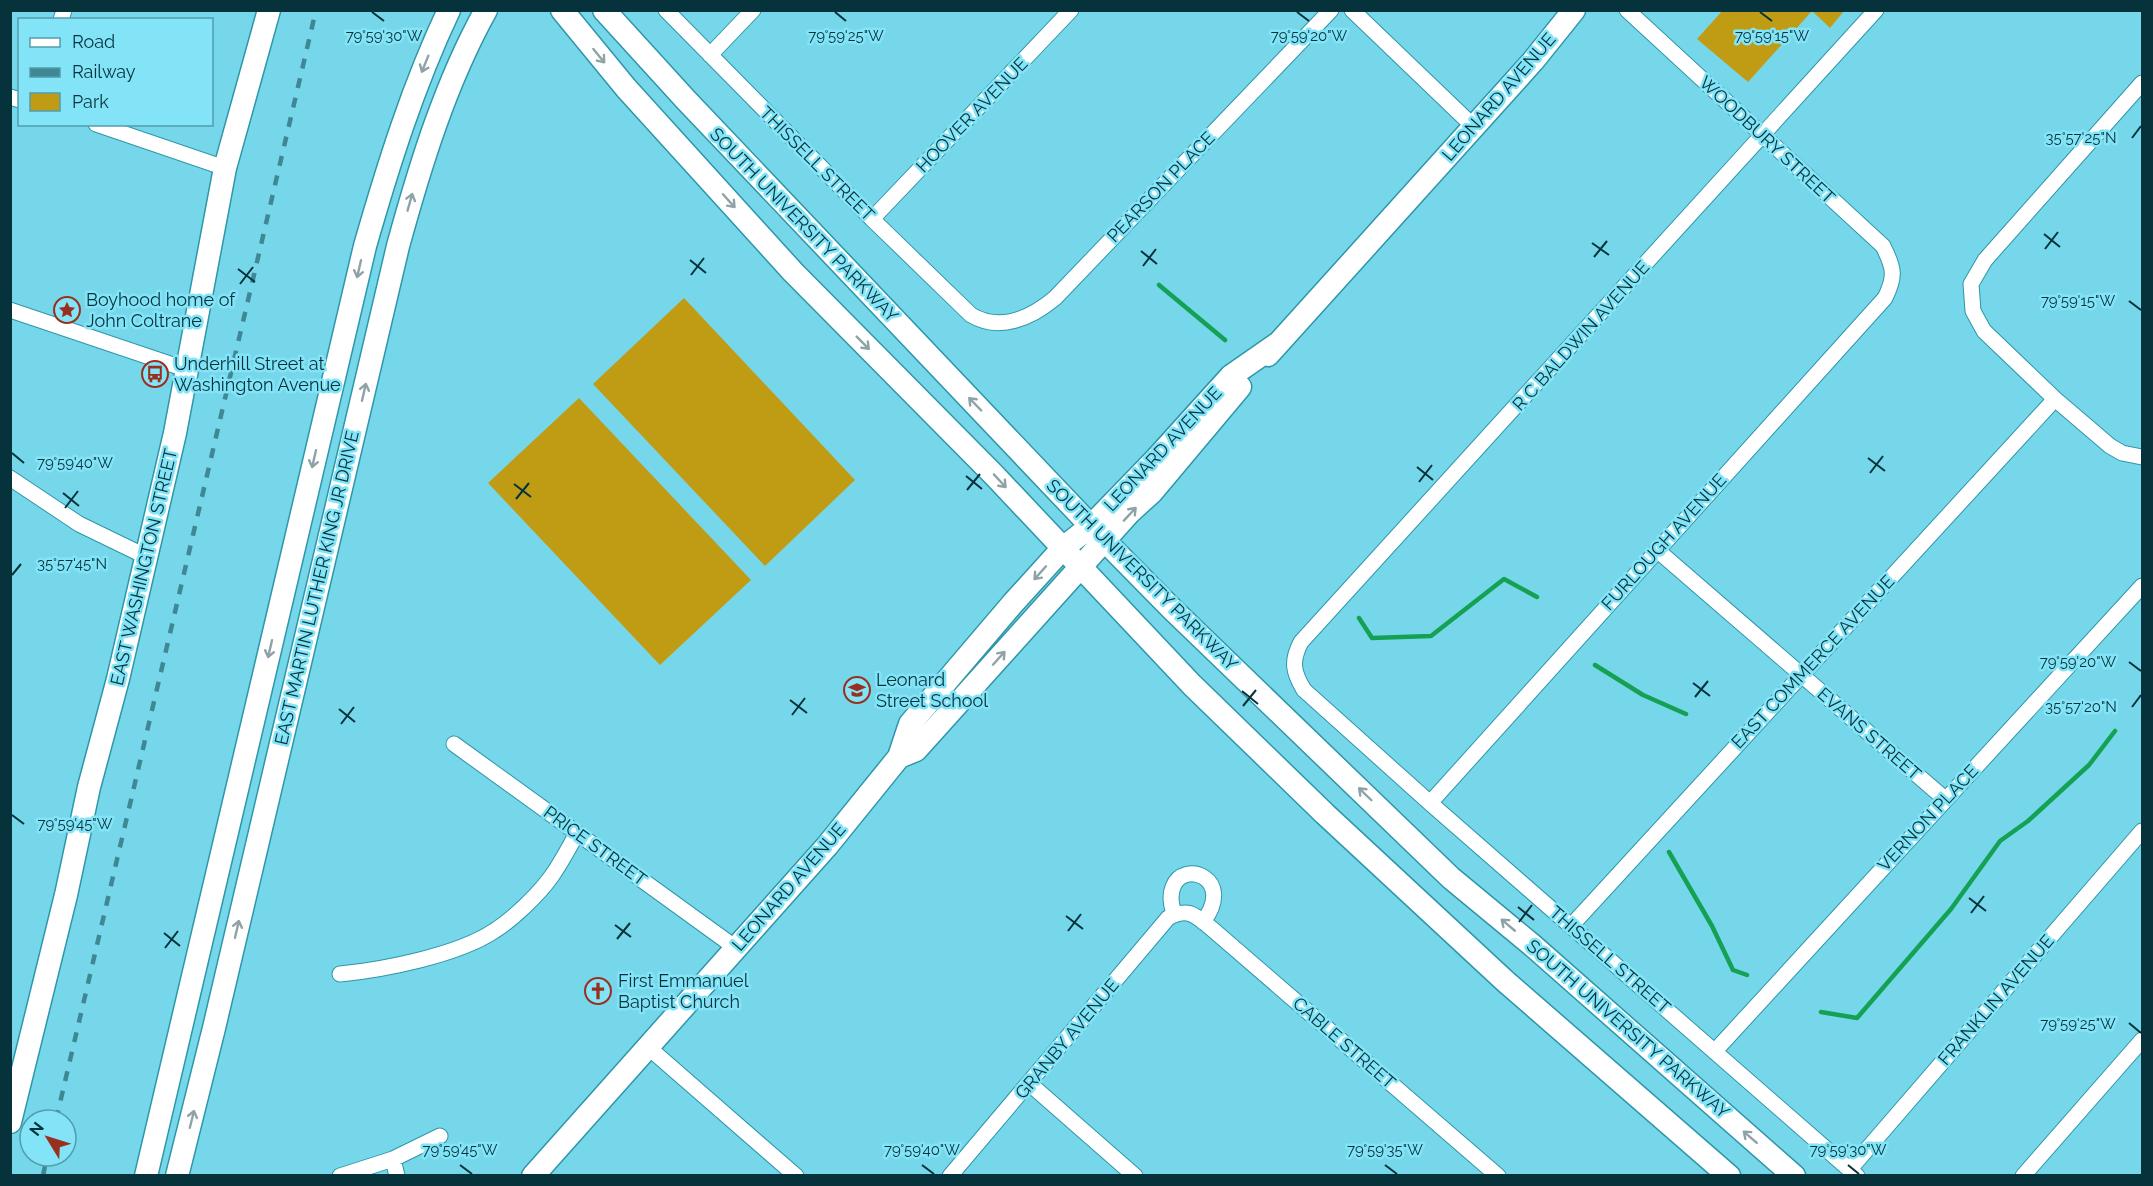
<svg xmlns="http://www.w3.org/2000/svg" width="2153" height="1186" viewBox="0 0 2153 1186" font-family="Raleway,sans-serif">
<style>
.green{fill:#c09c15}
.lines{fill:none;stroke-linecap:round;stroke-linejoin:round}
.stream{stroke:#15a153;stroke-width:4.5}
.street-casing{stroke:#2e96a9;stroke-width:17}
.secondary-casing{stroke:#2e96a9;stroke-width:25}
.street{stroke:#fff;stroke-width:15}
.secondary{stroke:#fff;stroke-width:22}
.rail{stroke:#3f8794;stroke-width:4.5;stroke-dasharray:10 10;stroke-linecap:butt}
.oneway{stroke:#8fa3a7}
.ticks{fill:none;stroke:#06333b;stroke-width:2}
.labels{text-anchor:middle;stroke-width:5;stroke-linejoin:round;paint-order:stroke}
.street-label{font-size:18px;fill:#06333b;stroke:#83e4f8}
.poi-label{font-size:18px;fill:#06333b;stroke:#83e4f8;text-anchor:start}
.ticks-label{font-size:15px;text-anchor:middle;fill:#06333b;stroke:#83e4f8;stroke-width:5;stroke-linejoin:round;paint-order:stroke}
</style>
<rect width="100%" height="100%" fill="#76d7ea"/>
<path class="green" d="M1723 10H1844V11L1830 28 1812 11 1748 82 1697 39Z
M684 298 855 480 765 566 593 384Z
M579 398 751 580 660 665 488 483Z"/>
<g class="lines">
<path class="stream" d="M1159 285 1225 340
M1359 618 1372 638 1431 636 1504 579 1537 597
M1595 665 1643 695 1686 714
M1669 852 1712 926 1733 970 1747 975
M1821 1012 1857 1018 1951 909 2000 841 2028 821 2089 765 2115 731"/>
<defs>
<path id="street" d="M666 10 872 219 971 315C1000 332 1031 318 1055 298L1331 10
M1352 10 1474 127
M61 20 64 10
M710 55 753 10
M2142 83 1985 260 1971 284 1973 311 1984 331 2055 399 2110 446 2122 453 2142 457
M10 97 20 100
M96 124 225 168
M872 219 1071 10
M10 310 188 370
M10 478 79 524 147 557
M1657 550 1945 799
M454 744 736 948
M1430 803 1885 298C1896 276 1894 268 1883 246L1627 10
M1174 915C1172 906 1169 897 1173 887 1183 859 1236 878 1203 922
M1571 926 2055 399
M340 974C383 970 458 955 494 931 513 919 538 895 551 877 561 863 569 848 577 833
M648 1047 796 1176
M1715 1051 2142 586
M1030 1084 1135 1176
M393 1159 397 1176
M1850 1169 2142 831
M340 1176 393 1159 440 1136
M950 1176 1168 918C1188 907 1195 915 1211 928L1498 1176
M1857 1176 1430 803 1304 690C1293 672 1291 661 1301 642L1876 10
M2023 1176 2142 1040"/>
<path id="secondary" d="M562 10 626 88 793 272 994 475 1192 685 1325 814 1505 981 1729 1176
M604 10 686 100 1106 542 1171 608 1451 878 1532 945 1794 1176
M1268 355 1533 61 1574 10
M899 757 916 750 1130 512 1152 492 1240 387
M10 1122 66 895 89 787 118 679 175 433 225 168 269 10
M146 1176 365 246C388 166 413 86 449 10
M177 1176 214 1028 398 246C420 166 445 84 486 10
M533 1176 827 846 899 757 910 724 1014 602 1063 548 1091 526 1156 459 1231 376 1277 344"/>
</defs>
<use href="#street" class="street-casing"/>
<use href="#secondary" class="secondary-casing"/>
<use href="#street" class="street"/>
<use href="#secondary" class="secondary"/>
<path class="rail" d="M56 1120 316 10
M43 1176 47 1156"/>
</g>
<defs><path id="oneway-shaft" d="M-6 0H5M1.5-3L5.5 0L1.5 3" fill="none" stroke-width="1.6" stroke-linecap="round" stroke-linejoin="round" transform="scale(1.5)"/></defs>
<g class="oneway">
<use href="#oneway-shaft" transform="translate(599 56) rotate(51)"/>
<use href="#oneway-shaft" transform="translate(425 64) rotate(112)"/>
<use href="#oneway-shaft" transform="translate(729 201) rotate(48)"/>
<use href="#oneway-shaft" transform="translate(410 202) rotate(-74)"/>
<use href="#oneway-shaft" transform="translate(359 269) rotate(103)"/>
<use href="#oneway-shaft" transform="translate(863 343) rotate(45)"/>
<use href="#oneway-shaft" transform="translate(364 392) rotate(-77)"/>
<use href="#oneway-shaft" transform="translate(975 404) rotate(-134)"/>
<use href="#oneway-shaft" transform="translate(314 459) rotate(103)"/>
<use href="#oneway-shaft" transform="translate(1000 481) rotate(47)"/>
<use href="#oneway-shaft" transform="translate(1130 514) rotate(-47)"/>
<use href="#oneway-shaft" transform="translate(1040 573) rotate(132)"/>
<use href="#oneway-shaft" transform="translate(270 649) rotate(103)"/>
<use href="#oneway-shaft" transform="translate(999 658) rotate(-48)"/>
<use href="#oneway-shaft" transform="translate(1365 794) rotate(-136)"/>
<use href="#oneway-shaft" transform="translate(1508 925) rotate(-140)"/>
<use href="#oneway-shaft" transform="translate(237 929) rotate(-77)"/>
<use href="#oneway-shaft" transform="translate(192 1119) rotate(-76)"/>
<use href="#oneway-shaft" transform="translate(1750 1137) rotate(-139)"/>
</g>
<path class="ticks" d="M372 12 384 21M835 12 846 21M1297 12 1309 21M1760 12 1772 21M2132 138 2141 126M2044 234 2060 247M1592 243 1609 255M2045 249 2058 232M1141 251 1157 264M1594 257 1607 241M690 260 706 273M1143 266 1156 249M238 269 255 282M691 275 704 258M240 284 253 267M2129 301 2141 310M12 453 24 463M1868 458 1885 471M1417 467 1433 480M1870 473 1883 456M966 476 982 489M1419 482 1432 465M514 484 531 497M967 490 980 474M63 493 79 506M516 499 529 483M65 508 78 491M12 575 21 564M2129 662 2141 671M1693 683 1710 696M1242 691 1258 704M1695 697 1708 681M790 700 807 713M1243 706 1256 690M2132 707 2141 695M339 709 355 722M792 715 805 698M341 724 354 707M12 815 24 824M1969 898 1986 911M1518 907 1534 920M1971 913 1984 896M1066 916 1083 929M1519 922 1532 905M615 925 631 937M1068 931 1081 914M164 933 180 946M617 939 630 923M165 948 178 931M2129 1023 2141 1033M460 1165 472 1174M922 1165 934 1174M1385 1165 1397 1174M1848 1165 1859 1174"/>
<defs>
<symbol id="sight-ring" viewBox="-11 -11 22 22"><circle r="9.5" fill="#83e4f8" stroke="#992f1e" stroke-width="1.5"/><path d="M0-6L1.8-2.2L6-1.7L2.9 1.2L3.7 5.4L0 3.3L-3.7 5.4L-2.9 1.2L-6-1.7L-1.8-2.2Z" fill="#992f1e"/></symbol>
<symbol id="bus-ring" viewBox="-11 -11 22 22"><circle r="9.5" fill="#83e4f8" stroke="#992f1e" stroke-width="1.5"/><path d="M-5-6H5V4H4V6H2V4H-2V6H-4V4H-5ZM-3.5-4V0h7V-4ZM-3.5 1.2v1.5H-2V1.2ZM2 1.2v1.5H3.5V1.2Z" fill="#992f1e"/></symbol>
<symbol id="school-ring" viewBox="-11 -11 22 22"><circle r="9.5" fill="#83e4f8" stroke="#992f1e" stroke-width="1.5"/><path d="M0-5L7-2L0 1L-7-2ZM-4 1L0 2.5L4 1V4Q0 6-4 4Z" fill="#992f1e"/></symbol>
<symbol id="church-ring" viewBox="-11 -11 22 22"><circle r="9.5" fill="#83e4f8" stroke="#992f1e" stroke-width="1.5"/><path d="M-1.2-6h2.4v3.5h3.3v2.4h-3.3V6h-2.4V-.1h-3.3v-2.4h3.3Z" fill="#992f1e"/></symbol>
</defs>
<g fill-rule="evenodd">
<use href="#sight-ring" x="52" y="295" width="30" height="30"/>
<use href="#bus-ring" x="140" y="359" width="30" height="30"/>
<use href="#school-ring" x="842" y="675" width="30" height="30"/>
<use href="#church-ring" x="583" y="976" width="30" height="30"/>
</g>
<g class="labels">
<g class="street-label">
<text transform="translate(1499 97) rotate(-49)" y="6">LEONARD AVENUE</text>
<text transform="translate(972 115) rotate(-46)" y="6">HOOVER AVENUE</text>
<text transform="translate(1767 140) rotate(43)" y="6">WOODBURY STREET</text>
<text transform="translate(817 164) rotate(45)" y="6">THISSELL STREET</text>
<text transform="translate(1161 187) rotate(-46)" y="6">PEARSON PLACE</text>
<text transform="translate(804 225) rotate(46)" y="6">SOUTH UNIVERSITY PARKWAY</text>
<text transform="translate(1581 336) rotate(-48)" y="6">R C BALDWIN AVENUE</text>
<text transform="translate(1163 449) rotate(-47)" y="6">LEONARD AVENUE</text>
<text transform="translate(1664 542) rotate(-48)" y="6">FURLOUGH AVENUE</text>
<text transform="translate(144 567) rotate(-77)" y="6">EAST WASHINGTON STREET</text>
<text transform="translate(1142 575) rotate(45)" y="6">SOUTH UNIVERSITY PARKWAY</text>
<text transform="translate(317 588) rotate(-77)" y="6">EAST MARTIN LUTHER KING JR DRIVE</text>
<text transform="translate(1813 662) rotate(-47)" y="6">EAST COMMERCE AVENUE</text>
<text transform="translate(1869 734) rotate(41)" y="6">EVANS STREET</text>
<text transform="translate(1928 818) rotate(-47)" y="6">VERNON PLACE</text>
<text transform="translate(595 846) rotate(36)" y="6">PRICE STREET</text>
<text transform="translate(789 887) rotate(-49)" y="6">LEONARD AVENUE</text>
<text transform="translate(1610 960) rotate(41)" y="6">THISSELL STREET</text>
<text transform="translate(1996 1000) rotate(-49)" y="6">FRANKLIN AVENUE</text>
<text transform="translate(1628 1029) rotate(41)" y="6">SOUTH UNIVERSITY PARKWAY</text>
<text transform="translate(1067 1039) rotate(-50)" y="6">GRANBY AVENUE</text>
<text transform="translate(1344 1043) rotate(41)" y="6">CABLE STREET</text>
</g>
<g class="poi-label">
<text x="86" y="306">Boyhood home of<tspan x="86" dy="21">John Coltrane</tspan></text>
<text x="174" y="370">Underhill Street at<tspan x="174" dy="21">Washington Avenue</tspan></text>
<text x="876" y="686">Leonard<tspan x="876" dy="21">Street School</tspan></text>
<text x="618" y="987">First Emmanuel<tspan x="618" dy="21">Baptist Church</tspan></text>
</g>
</g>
<g class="ticks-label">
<text x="846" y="41">79°59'25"W</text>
<text x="1772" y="41">79°59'15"W</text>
<text x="384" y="41">79°59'30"W</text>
<text x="1309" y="41">79°59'20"W</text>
<text x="2081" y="143">35°57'25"N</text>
<text x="2078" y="306">79°59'15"W</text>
<text x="75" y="468">79°59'40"W</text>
<text x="72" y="569">35°57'45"N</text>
<text x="2078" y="667">79°59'20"W</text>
<text x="2081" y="712">35°57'20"N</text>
<text x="75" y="829">79°59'45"W</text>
<text x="2078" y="1029">79°59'25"W</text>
<text x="460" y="1155">79°59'45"W</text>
<text x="922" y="1155">79°59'40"W</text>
<text x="1385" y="1155">79°59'35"W</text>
<text x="1848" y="1155">79°59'30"W</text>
</g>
<rect width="2153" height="1186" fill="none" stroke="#06333b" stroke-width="24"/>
<rect x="18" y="18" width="195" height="108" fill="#83e4f8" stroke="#519dac" stroke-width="1.5"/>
<rect x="30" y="38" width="30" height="9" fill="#ffffff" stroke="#519dac" stroke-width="1.5"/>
<text x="72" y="48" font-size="18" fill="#06333b">Road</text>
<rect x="30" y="68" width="30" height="9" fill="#3f8794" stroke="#519dac" stroke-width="1.5"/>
<text x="72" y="78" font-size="18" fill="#06333b">Railway</text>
<rect x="30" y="93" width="30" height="18" fill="#c09c15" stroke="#519dac" stroke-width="1.5"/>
<text x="72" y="108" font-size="18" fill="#06333b">Park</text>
<g transform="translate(48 1138) rotate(308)"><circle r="28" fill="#83e4f8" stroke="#519dac" stroke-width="1.5"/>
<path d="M0-4.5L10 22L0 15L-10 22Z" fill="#992f1e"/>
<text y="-9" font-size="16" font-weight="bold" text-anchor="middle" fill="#06333b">N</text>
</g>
</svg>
